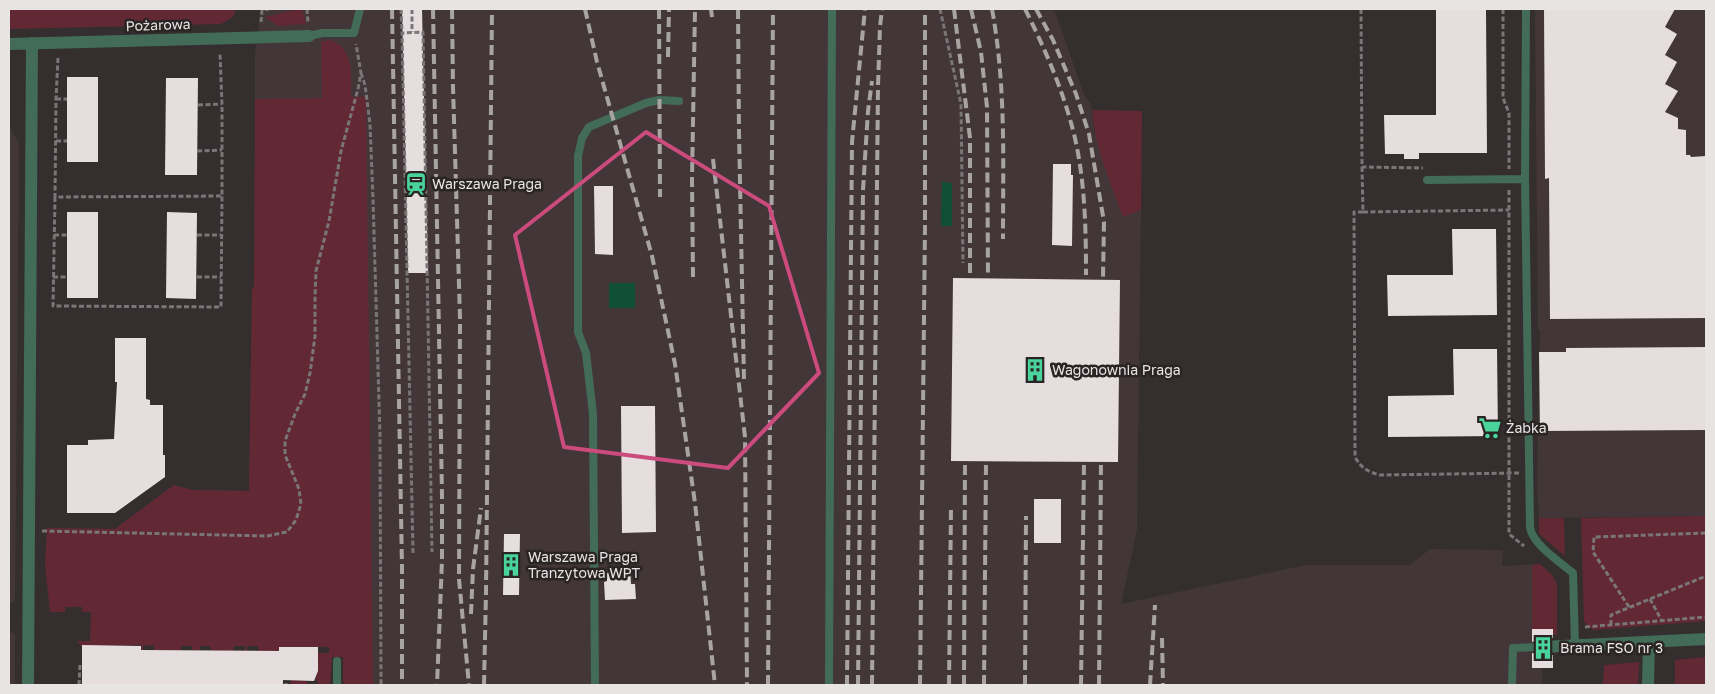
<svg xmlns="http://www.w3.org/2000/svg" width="1715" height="694" viewBox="0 0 1715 694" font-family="'Golos Text',sans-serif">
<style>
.built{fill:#423638}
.green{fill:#622935}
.water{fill:#0e4f36}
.building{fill:#e5ddde}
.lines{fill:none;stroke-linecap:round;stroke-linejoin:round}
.path{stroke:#7a7576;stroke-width:3;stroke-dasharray:5 2.5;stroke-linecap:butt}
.service{stroke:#436c58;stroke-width:8}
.minor{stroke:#436c58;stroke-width:12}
.rail{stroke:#a9a4a4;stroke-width:4;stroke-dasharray:10 5;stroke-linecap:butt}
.marked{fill:none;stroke:#cc4b7d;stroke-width:4;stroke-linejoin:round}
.labels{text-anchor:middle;stroke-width:5;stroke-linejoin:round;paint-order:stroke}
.street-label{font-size:14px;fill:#e8e4e4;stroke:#2a2425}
.poi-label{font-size:14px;fill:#e8e4e4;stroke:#2a2425;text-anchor:start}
</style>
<rect width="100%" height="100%" fill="#342e2f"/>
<path class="built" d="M261 9H1054L1085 97 1091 104 1094 130 1123 216 1141 210 1137 530 1121 604 1306 565H1410L1430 549 1503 550 1502 566 1540 564 1542 685H355L356 620 47 528 115 529 174 485 192 490 249 491 252 288 254 287 255 218V55Z
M1535 9H1706V516L1539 518 1537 487 1540 330H1538Z
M9 125 19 144 15 601 9 604Z
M9 631 15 634V685H9Z"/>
<path class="green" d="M9 9H236L233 17 221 24 9 29Z
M299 9H302L306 24 278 26 265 17Z
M330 40C355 49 351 75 351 97H366L373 685H345L343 681V657H332L330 685H291V680L307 681V685H318V681H316L318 653H329V647H279V651H259L258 646H247V651H245V646H234L233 651 211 650 210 646H200V650H192V646H181V650H154V645L143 646V650H141V645L81 646 77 641H90L91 612H82V607H65V612H50L45 565 47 528 115 529 174 485 192 490 249 491 252 288 254 287 255 99 322 98 321 42Z
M1092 110 1142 111 1141 210 1123 217C1110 181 1095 148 1092 110Z
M1706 516V621L1593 630 1584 622 1581 518Z
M1539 518H1564L1565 556 1539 534Z
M1540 564 1552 575 1557 584V634L1532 636V565Z
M1706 657V685H1675V660Z
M1639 662 1638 685H1603L1604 665Z"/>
<path class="water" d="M942 182 952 183V226H941Z
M609 283H635V308H609Z"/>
<path class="building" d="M402 9H422L428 273H408Z
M1436 9H1486L1487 153H1419V159H1404V154H1385L1384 115H1436Z
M1544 9H1675L1665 27 1677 34 1665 55 1677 62 1665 84 1678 91 1665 112 1678 118V129L1686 130V155H1690L1691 157 1706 156V318L1550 319 1549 178 1545 179Z
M67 77H98V162H67Z
M166 78H198L197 175H165Z
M1053 164H1071V175H1073L1072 246 1052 245Z
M594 186H613V255L595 254Z
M67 212H98V298H67Z
M167 212 197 213 196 299 166 298Z
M1452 229H1496L1497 315 1388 316 1387 275H1453Z
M953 278 1120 280 1118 462 951 461Z
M115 338H146V399L150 400V405H163V455H165V477L115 513H67V445H88V440L114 439 117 382H115Z
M1706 347V430L1540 431 1539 352H1566V348Z
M1453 349H1497L1498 436 1388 437V396L1454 395Z
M621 406H655L656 532 622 533Z
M1034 499H1061V543H1034Z
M504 534H520L519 595H503Z
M630 568 631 584H635L636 599 605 600 604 582 607 581V573H616V569Z
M1532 629H1553V638L1542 639 1532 642Z
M82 645 141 646V650L279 651V647H318V671L314 681 283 680V685H82Z
M1532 653 1542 655H1553V668H1532Z"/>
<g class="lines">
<path class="path" d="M307 9 308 23
M401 9 402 33
M412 9V32
M940 9 961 104 963 263
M1361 9 1362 167 1423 168
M1503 9V98L1509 113V169
M261 22 262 10 269 9
M58 58 56 99 55 197 222 196V104L220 53
M361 73 365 85 370 124 373 199 380 436 381 685
M56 99H67
M198 105 222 104
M56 141H67
M197 151 222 150
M1362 167 1363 212 1509 210
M1509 190V534L1524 546
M55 197 53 306 221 307 222 196
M1363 212H1354L1355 457C1361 468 1368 472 1380 475L1519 473
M54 235H67
M197 235H221
M53 277H67
M197 277H221
M42 531 267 536 287 532 296 520 301 504 299 489 285 455V441L295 414 305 394 310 373 315 336V297L316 271 329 221 341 151 358 89 361 73 356 44
M413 553 402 33 423 32 432 552
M1650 599 1662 621
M1629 607 1593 552 1594 537 1706 533
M1611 625V615L1706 576
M1585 627 1706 617
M79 685 80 665
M286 685V683"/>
<path class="service" d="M309 36 322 33H354L360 9
M1525 179 1530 527C1532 544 1560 562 1573 573L1575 646
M1427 180 1525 179 1526 9
M337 685V661
M595 685 593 414 586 353 578 332V156L582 138 589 127 646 103 659 100 679 101
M829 685 832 9
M1512 685 1513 648 1542 647"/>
<path class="minor" d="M9 44 309 36
M1542 647 1706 639
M28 685 32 43
M1648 685 1649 642"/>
<path class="rail" d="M392 9 402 568V685
M433 9 442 495V560L437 685
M452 9 453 87 460 318 459 579 469 685
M585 9 597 62 652 256 675 364 695 503 715 685
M659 9 660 197
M711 9 712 17
M738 9 739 132 744 381
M954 9 970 138V277
M971 9 981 52 987 107 988 277
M992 9C1006 85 1003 162 1003 239
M1025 9C1045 49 1063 90 1074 134 1085 180 1086 228 1086 275
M1036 9 1053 40 1076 94 1089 134 1104 222 1103 277
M668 57 669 9
M713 159 745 437 747 685
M693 277 692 179 695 9
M471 614 473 569 481 508
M1162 638 1163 685
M484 685 486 592 492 9
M768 685 773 9
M847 685 852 142 865 9
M858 685 863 190 868 111 872 81
M872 685 878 86 880 27 882 9
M920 685 925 226V9
M949 685 951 508
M964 685 965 461
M984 685 986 462
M1025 685 1026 516
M1081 685 1084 463
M1099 685 1101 464
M1150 685 1155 605"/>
</g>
<path class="marked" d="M646 132 769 206 819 373 728 468 564 447 515 235Z"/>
<defs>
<symbol id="station-bare" viewBox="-9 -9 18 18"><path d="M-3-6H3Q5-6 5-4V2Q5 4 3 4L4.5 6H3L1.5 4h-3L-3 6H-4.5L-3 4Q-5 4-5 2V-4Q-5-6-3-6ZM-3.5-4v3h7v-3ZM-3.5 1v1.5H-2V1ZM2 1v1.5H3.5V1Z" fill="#49d49c" stroke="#2a2425" stroke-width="2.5" paint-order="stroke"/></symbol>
<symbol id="building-bare" viewBox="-9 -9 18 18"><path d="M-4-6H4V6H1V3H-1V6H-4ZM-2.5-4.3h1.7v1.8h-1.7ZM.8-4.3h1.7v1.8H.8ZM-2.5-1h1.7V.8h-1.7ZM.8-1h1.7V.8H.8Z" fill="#49d49c" stroke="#2a2425" stroke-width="2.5" paint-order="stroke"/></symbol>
<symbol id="supermarket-bare" viewBox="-9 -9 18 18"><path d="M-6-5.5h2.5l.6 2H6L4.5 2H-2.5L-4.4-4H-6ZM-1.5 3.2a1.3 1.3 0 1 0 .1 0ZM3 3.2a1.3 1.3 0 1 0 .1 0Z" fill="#49d49c" stroke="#2a2425" stroke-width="2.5" paint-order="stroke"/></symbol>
</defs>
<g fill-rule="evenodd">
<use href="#station-bare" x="400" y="168" width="32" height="32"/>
<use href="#building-bare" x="1019" y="354" width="32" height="32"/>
<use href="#supermarket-bare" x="1474" y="412" width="32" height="32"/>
<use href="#building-bare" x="495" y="549" width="32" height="32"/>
<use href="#building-bare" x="1527" y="632" width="32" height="32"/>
</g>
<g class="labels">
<g class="street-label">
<text transform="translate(158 25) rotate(-2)" y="5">Pożarowa</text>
</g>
<g class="poi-label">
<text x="432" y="189">Warszawa Praga</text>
<text x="1052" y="375">Wagonownia Praga</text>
<text x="1506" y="433">Żabka</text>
<text x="528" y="562">Warszawa Praga<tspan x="528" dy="16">Tranzytowa WPT</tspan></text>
<text x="1560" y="653">Brama FSO nr 3</text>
</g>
</g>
<rect width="1715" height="694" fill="none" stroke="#e8e4e4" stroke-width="20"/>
</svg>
